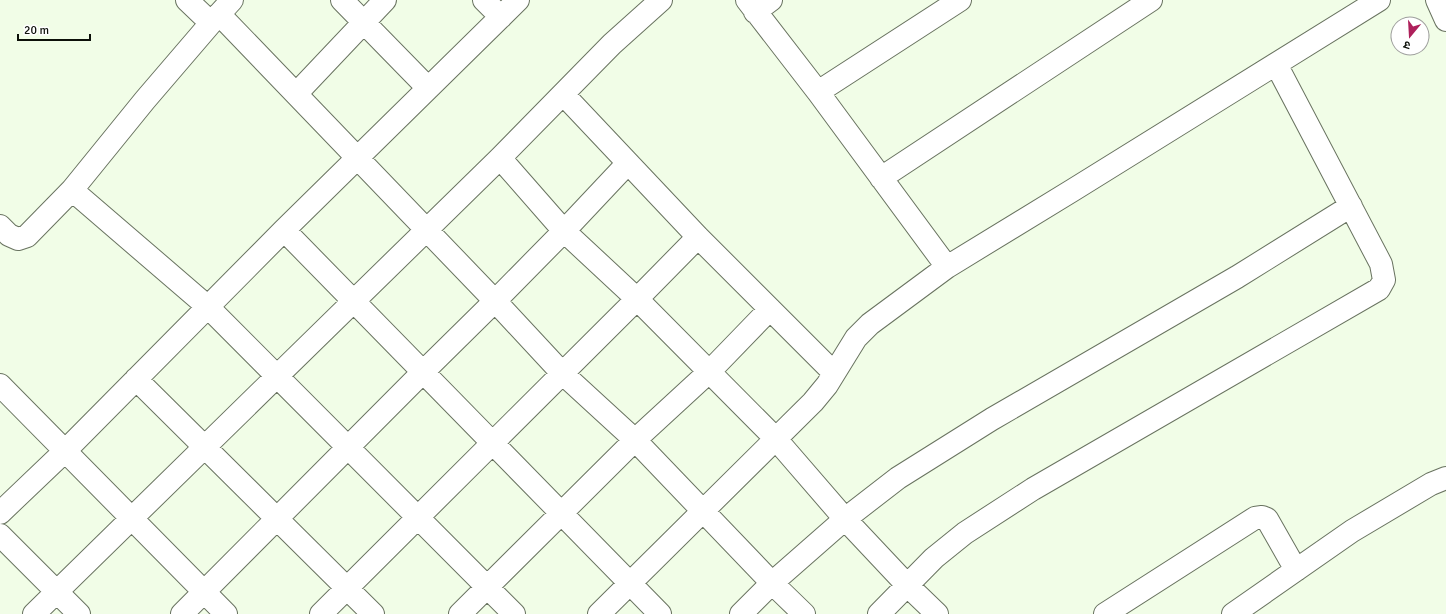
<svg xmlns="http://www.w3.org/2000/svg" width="1446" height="614" viewBox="0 0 1446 614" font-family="Signika,'Noto Sans Devanagari',sans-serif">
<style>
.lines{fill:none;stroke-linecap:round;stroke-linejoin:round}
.minor-casing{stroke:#697360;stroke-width:24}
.minor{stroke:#fff;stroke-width:22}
</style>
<rect width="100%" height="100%" fill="#f1fde7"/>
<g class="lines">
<defs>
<path id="minor" d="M187 0 211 23 232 0
M342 0 428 88
M484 0 501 17
M747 0 818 92 960 0
M1437 0 1446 20
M755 12 771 0
M219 14 495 301 562 373 635 440 772 583 804 614
M818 92 947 267
M296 94 385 0
M563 94 698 237 834 373
M500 158 564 231 637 299 775 438 845 519 908 586 937 614
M881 178 1151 0
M72 190 208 307 514 614
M0 226 9 235 18 239 27 236 72 190 145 100 211 23
M284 230 660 614
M136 379 373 614
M0 385 226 614
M0 513 65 451 284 230 518 0
M0 535 79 614
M34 614 500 158 612 44 661 0
M182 614 423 372 495 301 564 231 628 163
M321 614 637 299 698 237
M460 614 635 440 710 371 770 309
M599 614 813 402 827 385 856 338 870 324 947 267 1073 190 1379 0
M741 614 772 583 845 519 898 478 992 419 1237 277 1351 206
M879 614 934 558 965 533 1033 489 1379 289 1384 280 1381 264 1276 64
M1105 614 1255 518 1262 517 1267 519 1296 570
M1233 614 1352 531 1431 484 1446 478"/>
</defs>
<use href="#minor" class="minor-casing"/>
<use href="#minor" class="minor"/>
</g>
<g transform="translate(1410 36) rotate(198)"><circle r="19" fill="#ffffff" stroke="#9e9f9d"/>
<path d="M0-3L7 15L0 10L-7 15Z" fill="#ae205b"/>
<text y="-6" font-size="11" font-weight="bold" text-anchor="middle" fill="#0c1009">उ</text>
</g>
<path d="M18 34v6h72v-6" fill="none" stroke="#0c1009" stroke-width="2"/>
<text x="24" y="34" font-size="12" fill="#0c1009" stroke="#ffffff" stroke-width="3" paint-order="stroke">20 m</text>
</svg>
